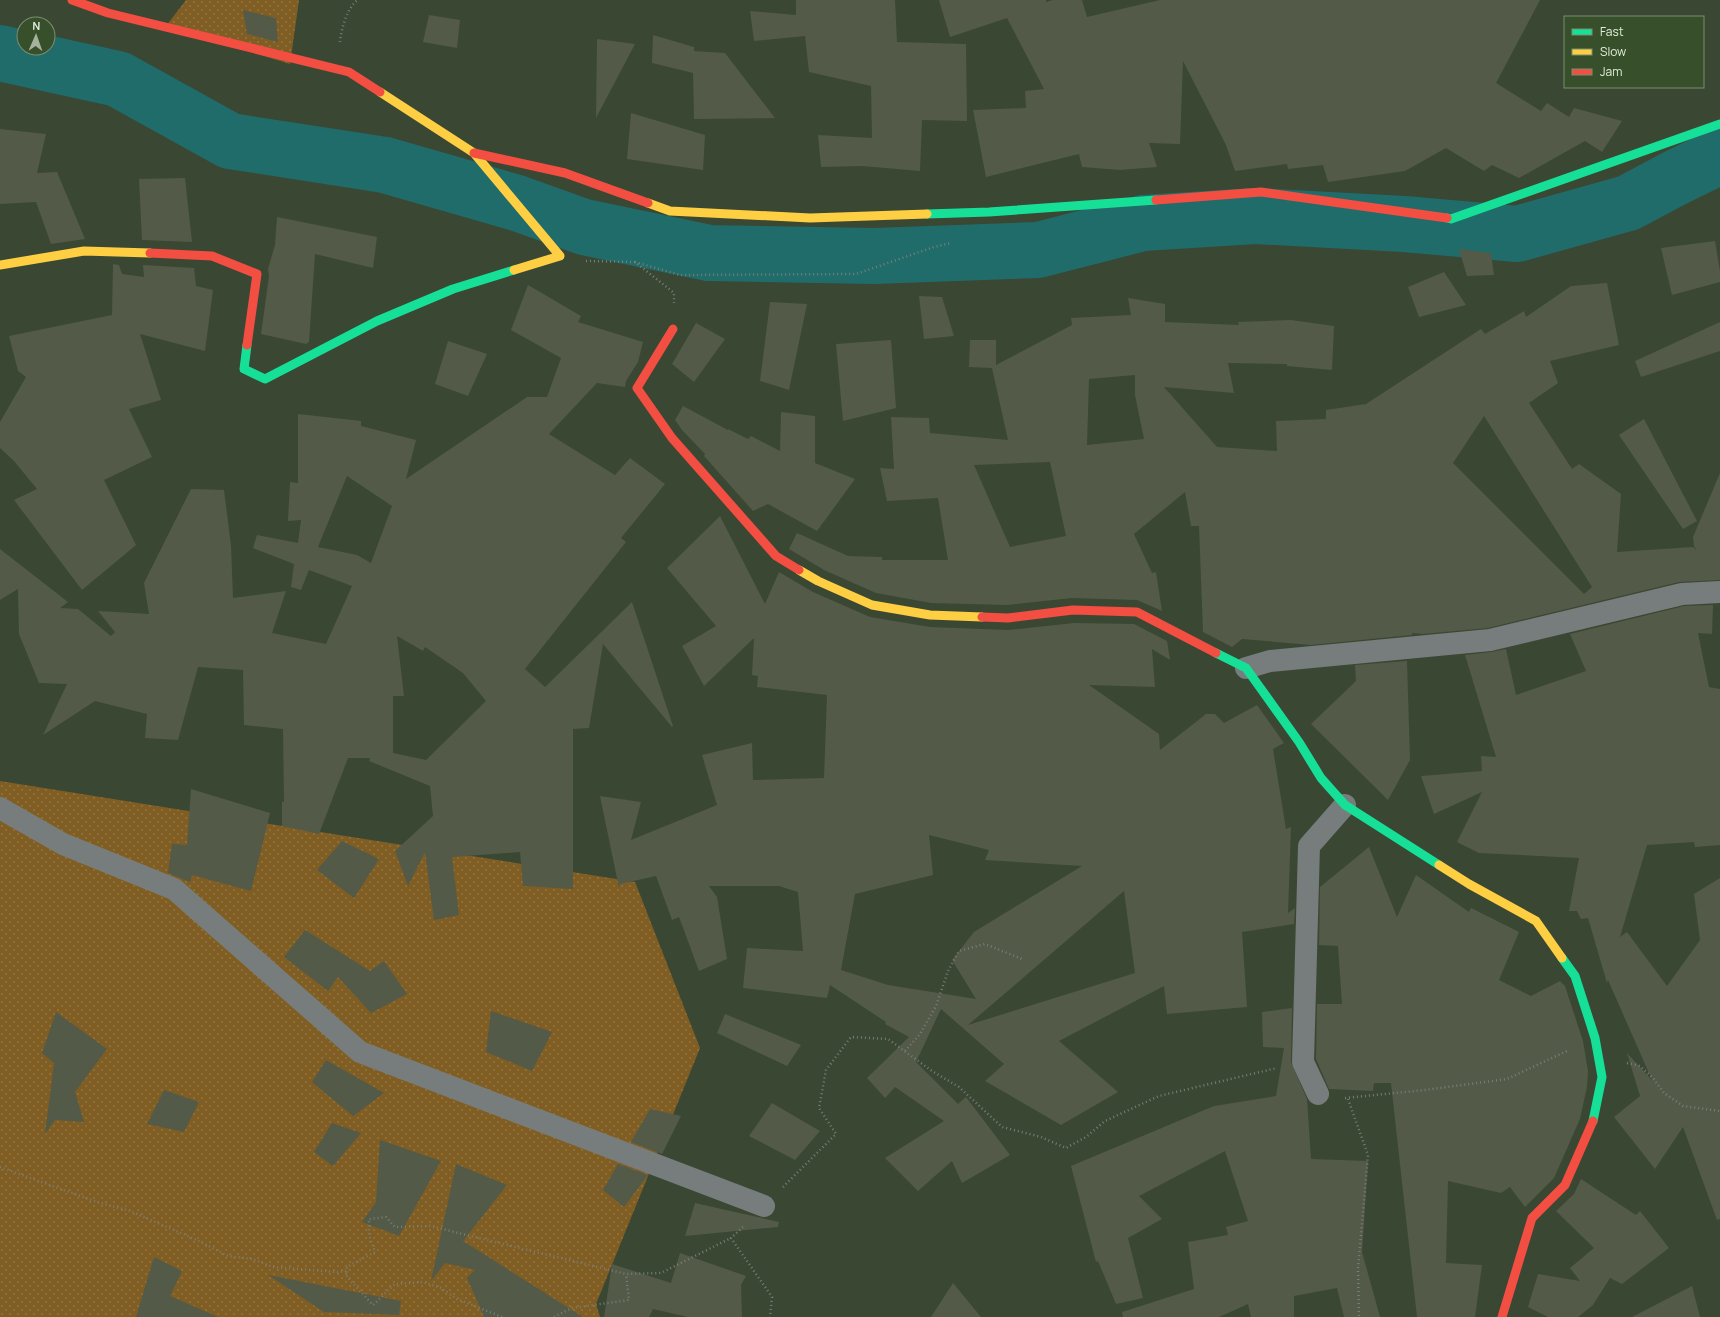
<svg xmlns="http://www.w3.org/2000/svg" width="1720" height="1317" viewBox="0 0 1720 1317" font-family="Manrope,sans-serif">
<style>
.grass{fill:url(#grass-dots)}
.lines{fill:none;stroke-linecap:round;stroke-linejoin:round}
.river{stroke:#206c6b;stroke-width:56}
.building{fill:#535a48;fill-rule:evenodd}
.path{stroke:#787e7a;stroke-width:2.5;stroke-dasharray:1 3;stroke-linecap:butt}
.street{stroke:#767d7c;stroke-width:22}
.fast{stroke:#16e098;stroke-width:9}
.slow{stroke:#ffcf43;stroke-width:9}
.jam{stroke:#f24e42;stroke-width:9}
</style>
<defs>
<pattern id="grass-dots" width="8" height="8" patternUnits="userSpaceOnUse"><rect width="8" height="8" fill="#805e23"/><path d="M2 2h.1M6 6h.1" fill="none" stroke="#927542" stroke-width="1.8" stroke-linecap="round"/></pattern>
</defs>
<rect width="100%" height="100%" fill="#3a4733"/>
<path class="grass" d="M186 0H299L290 64 166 26Z
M0 781 635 882 700 1048 596 1304 600 1317H0Z"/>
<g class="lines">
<path class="river" d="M0 53 118 79 230 141 385 165 517 203 584 227 709 253 874 256 1038 250 1143 223 1255 216 1404 224 1517 234 1628 203 1675 178 1720 156"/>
</g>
<path class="building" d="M796 0H895L897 42 966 44 967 121 922 120 920 171 862 166 821 167 818 135 872 138 871 86 809 72 805 36 754 41 750 11 796 15Z
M939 0H1046V2L1053 0H1082L1087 17 1160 0H1540L1496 83 1541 111 1547 103 1569 117 1574 108 1622 121 1602 152 1585 141 1519 178 1492 165 1484 171 1446 148 1405 171 1328 182 1323 165 1288 169 1287 164 1235 171 1226 145 1183 61 1180 144 1149 143 1157 167 1120 170 1082 167 1079 154 986 177 973 110 1026 108 1025 91 1044 89 1007 18 950 37Z
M243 10 276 18 278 42 247 34Z
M429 15 460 20 457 48 423 42Z
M653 35 694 47V51L725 53 775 118 694 119 693 73 652 63Z
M597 39 635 44 596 118Z
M631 113 705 135 703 170 627 159Z
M0 129 46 134 37 173 57 172 85 239 51 244 36 202 0 204Z
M185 178 192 242 142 240 139 179Z
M277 217 377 237 373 268 315 254 309 342 306 344 261 334 269 276 268 269 275 245Z
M1715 241 1720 271V282L1672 295 1661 248Z
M1459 249 1491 253 1494 275 1467 276Z
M113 264 119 265 122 274 144 277 143 265 194 268 196 286 213 290 205 351 140 334 161 400 129 409 152 457 104 480 136 545 82 590 14 500 37 489 14 461 0 448V422L26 377 18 371 9 336 112 315Z
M1444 272 1466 305 1419 317 1408 287Z
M1607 283 1619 345 1550 361 1558 383 1529 403 1572 469 1579 464 1621 494 1617 552 1693 547 1696 550 1694 546 1693 537 1720 473V580L1679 582 1488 628 1423 634 1412 633V635L1311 645 1242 639 1232 647 1203 632 1199 526H1191L1185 492 1134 534 1152 573 1156 572 1162 611 1137 600 1072 598 1007 605 931 603 876 593 824 570 789 549 797 533 848 556 882 557V560H948L938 498 887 501 880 468 894 469 891 417 929 418 930 433 1008 440 992 368 969 367 970 340H996V365L1072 325 1071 318 1131 315 1128 298 1165 304V322L1239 325 1238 322 1291 320 1334 326 1332 370 1287 366V364L1228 363 1234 393 1164 387 1217 447 1277 451 1276 421 1326 419V410L1366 404 1481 329 1485 334 1524 311 1526 317 1571 286ZM1135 375V395L1144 439 1087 445 1089 379ZM1484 416 1592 587 1584 594 1453 463ZM1050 462 1066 536 1010 547 974 465Z
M528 285 581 316 578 322 643 342 638 362 626 381 625 387 597 383 549 434 615 475 630 458 665 484 621 538 626 542 525 669 545 687 632 602 673 726 672 727 603 644 589 728 573 729V889L523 886 520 852 452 857 459 915 434 920 425 852 408 886 395 851 433 816 430 786 369 761 370 758H348L319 834 282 826V802H284L283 729 244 725 243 670 198 667 178 740 145 738 147 714 95 701 43 735 67 684 39 683 19 634 18 589 0 600V549L68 602 60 608 78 609 111 636 115 632 98 611 149 614 144 583 191 489 224 490 231 546 233 598 286 591 272 633 326 644 352 586 309 570 301 590 291 587 294 564 253 548 257 535 298 543 301 520 288 521 290 482 298 483V414L361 421V426L416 440 406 479 527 397H547L561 358 511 330ZM347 476 392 506 371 563 357 555 318 547ZM397 636 423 651 425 647 463 673 486 701 426 760 393 753V696H404Z
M919 296 942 297 954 336 924 339Z
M770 302 807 304 789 390 760 381Z
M1720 322V351L1641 377 1635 361Z
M696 323 725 339 694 382 672 364Z
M891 340 896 408 843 421 836 344Z
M448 341 487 354 468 396 435 384Z
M683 406 728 430V429L748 439 751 436 780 451 781 412 815 416V463L855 479 817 531 768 504 753 511 704 456 705 454 682 430 675 420Z
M1644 419 1697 521 1683 529 1619 435Z
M720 516 765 604 779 572 813 592 870 617 930 627 1008 630 1074 623 1134 624 1167 641 1170 660 1152 649 1155 687 1089 685 1159 734 1160 750 1206 714H1215L1224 723 1257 705 1284 743 1273 749 1286 829 1291 827 1288 913 1295 908 1294 924 1242 932 1247 1007 1167 1014 1164 986 1059 1041 1118 1092 1061 1125 985 1081 1004 1064 941 1009 916 1062 958 1104 966 1097 1010 1155 962 1183 952 1161 918 1191 885 1158 944 1121 895 1087 885 1098 867 1078 909 1037 885 1024 886 1022 830 985 827 998 743 988 747 948 803 951 798 892 779 886H709L717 897 727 959 699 971 679 917 672 920 656 876 620 884 619 888 600 796 641 802 631 840 717 805 702 755 752 743 753 780 824 778 827 695 757 687 758 676 752 675 754 638 704 686 682 646 716 626 667 568ZM929 835 989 850 985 860 1082 866 974 932 952 960 976 999 888 985 841 970 855 894 933 875ZM1124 891 1135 973 968 1025 995 1002Z
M1713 605 1712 634 1698 633 1709 687 1720 689V845L1695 847 1694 842 1647 845 1620 937 1627 932 1667 986 1700 940 1694 894 1720 878V1219L1717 1220 1683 1127 1655 1169 1614 1117 1640 1096 1627 1053 1652 1080 1608 980 1607 983 1588 918 1581 919 1577 911H1569L1579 858 1479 853 1457 842 1482 792 1434 814 1421 776 1482 771 1481 756 1496 757 1465 655 1491 652 1506 649 1516 695 1586 671 1570 634 1684 606Z
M1407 661 1410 760 1388 800 1311 724 1356 681 1355 665Z
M191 789 270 813 251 891 192 875 190 882 168 873 172 844 187 845Z
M342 841 379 859 354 898 317 870Z
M1369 847 1397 917 1416 875 1469 912 1471 908 1519 932 1499 980 1531 996 1560 981 1565 986 1583 1041 1588 1071 1587 1087 1580 1119 1554 1178 1525 1207 1510 1187 1501 1193 1448 1181 1446 1263 1482 1265 1475 1317H1417L1391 1083H1374L1373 1091 1329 1089 1316 1059 1317 1004H1342L1338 946 1319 945 1320 887Z
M305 930 370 971 384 961 407 994 371 1013 338 977 328 991 284 957Z
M1292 1008 1291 1062 1307 1099 1311 1159 1368 1161 1362 1252 1380 1317H1344L1337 1288 1294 1296V1317H1251L1248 1304 1219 1317H1123L1122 1312 1194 1289 1188 1242 1228 1235 1226 1227 1248 1221 1225 1151 1139 1196 1162 1219 1128 1238 1143 1298 1116 1304 1098 1261 1096 1262 1071 1166 1214 1106 1276 1096 1284 1048 1263 1047 1262 1012Z
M491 1011 552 1032 532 1071 486 1052Z
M56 1012 107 1049 75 1092 84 1122 55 1120 45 1134 54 1063 42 1053Z
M725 1014 801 1045 787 1066 717 1033Z
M326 1060 384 1093 353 1116 312 1082Z
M164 1090 199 1102 184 1132 147 1124Z
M772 1103 820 1131 795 1160 749 1136Z
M650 1109 681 1116 662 1154 631 1142Z
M332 1123 361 1133 333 1166 314 1152Z
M380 1140 441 1161 399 1236 362 1222 376 1202Z
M456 1164 507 1185 463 1241 583 1317H484L467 1278 475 1270 445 1263 431 1281Z
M618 1164 648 1175 624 1207 603 1190Z
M1581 1179 1636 1215 1640 1211 1669 1248 1622 1284 1610 1278 1593 1305 1578 1317H1548L1528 1307 1538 1274 1580 1281 1570 1268 1594 1248 1556 1211 1574 1194Z
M695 1203 779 1222 778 1227 685 1236Z
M680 1253 746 1276 741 1285 742 1317H688L653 1309 649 1317H604L612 1264 671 1283Z
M154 1257 182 1271 170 1296 218 1317H136Z
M268 1275 401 1301 399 1315 324 1312Z
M953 1283 981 1317H931Z
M1692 1286 1700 1317H1632Z"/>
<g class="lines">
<path class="path" d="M340 42C341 30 347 7 358 0
M586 261 635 262 674 293V303
M635 262 680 275 856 274 934 247 951 243
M905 1051 920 1034 936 1006 948 971 959 951 985 944 1022 959
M1627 1063 1640 1066 1653 1078 1664 1093 1683 1106 1720 1111
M1345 1098 1425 1090 1507 1079 1569 1050
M1348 1099 1368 1155 1358 1269 1359 1317
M0 1167 97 1202 130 1211 199 1241 228 1256 252 1259 273 1267 337 1272 347 1271
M783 1187 836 1134 819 1108 826 1070 851 1037 888 1039 932 1071 959 1087 1002 1127 1041 1137 1066 1148 1086 1137 1105 1121 1159 1096 1277 1068
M743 1227 731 1238 772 1297 770 1317
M502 1317 457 1299 441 1288 423 1282 395 1284 373 1305 347 1277V1267L375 1252 369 1235V1219L386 1217 395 1227 430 1226 626 1274 661 1273 731 1238
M554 1317 572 1308 629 1300 626 1274"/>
<path class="street" d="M1246 668 1270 661 1490 640 1682 594 1720 592
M0 808 63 844 174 889 360 1052 764 1206
M1318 1094 1303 1062 1309 846 1345 805"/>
<path class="fast" d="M927 214 989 212 1156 200
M1447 218 1451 219 1720 124
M247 345 244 369 265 379 377 321 453 289 514 270
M1216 653 1246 668 1299 742 1321 778 1345 805 1439 865
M1562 958 1575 976 1595 1038 1602 1077 1593 1121"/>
<path class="slow" d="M380 92 474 153 560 256 514 270
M648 203 670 211 810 218 927 214
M0 265 84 251 150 253
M799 570 818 581 872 605 930 615 982 617
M1439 865 1469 884 1536 921 1562 958"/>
<path class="jam" d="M72 0 108 13 349 72 380 92
M474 153 565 173 648 203
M1156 200 1261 192 1447 218
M150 253 212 256 257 274 247 345
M673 329 637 388 672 438 776 556 799 570
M982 617 1008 618 1073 610 1137 612 1216 653
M1502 1317 1532 1218 1565 1185 1593 1121"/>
</g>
<rect x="1564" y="16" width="140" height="72" fill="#384f2b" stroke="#7b8e70"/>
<rect x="1572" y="29" width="20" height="6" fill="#16e098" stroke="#7b8e70"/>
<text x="1600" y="36" font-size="12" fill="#dfedd8">Fast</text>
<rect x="1572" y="49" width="20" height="6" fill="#ffcf43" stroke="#7b8e70"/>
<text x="1600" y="56" font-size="12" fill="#dfedd8">Slow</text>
<rect x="1572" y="69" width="20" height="6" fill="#f24e42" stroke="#7b8e70"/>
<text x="1600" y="76" font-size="12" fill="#dfedd8">Jam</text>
<g transform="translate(36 36) rotate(2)"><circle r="19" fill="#384f2b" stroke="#7b8e70"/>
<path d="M0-3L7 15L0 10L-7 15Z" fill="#a5b39e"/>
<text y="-6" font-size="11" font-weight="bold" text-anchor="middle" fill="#dfedd8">N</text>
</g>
</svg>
